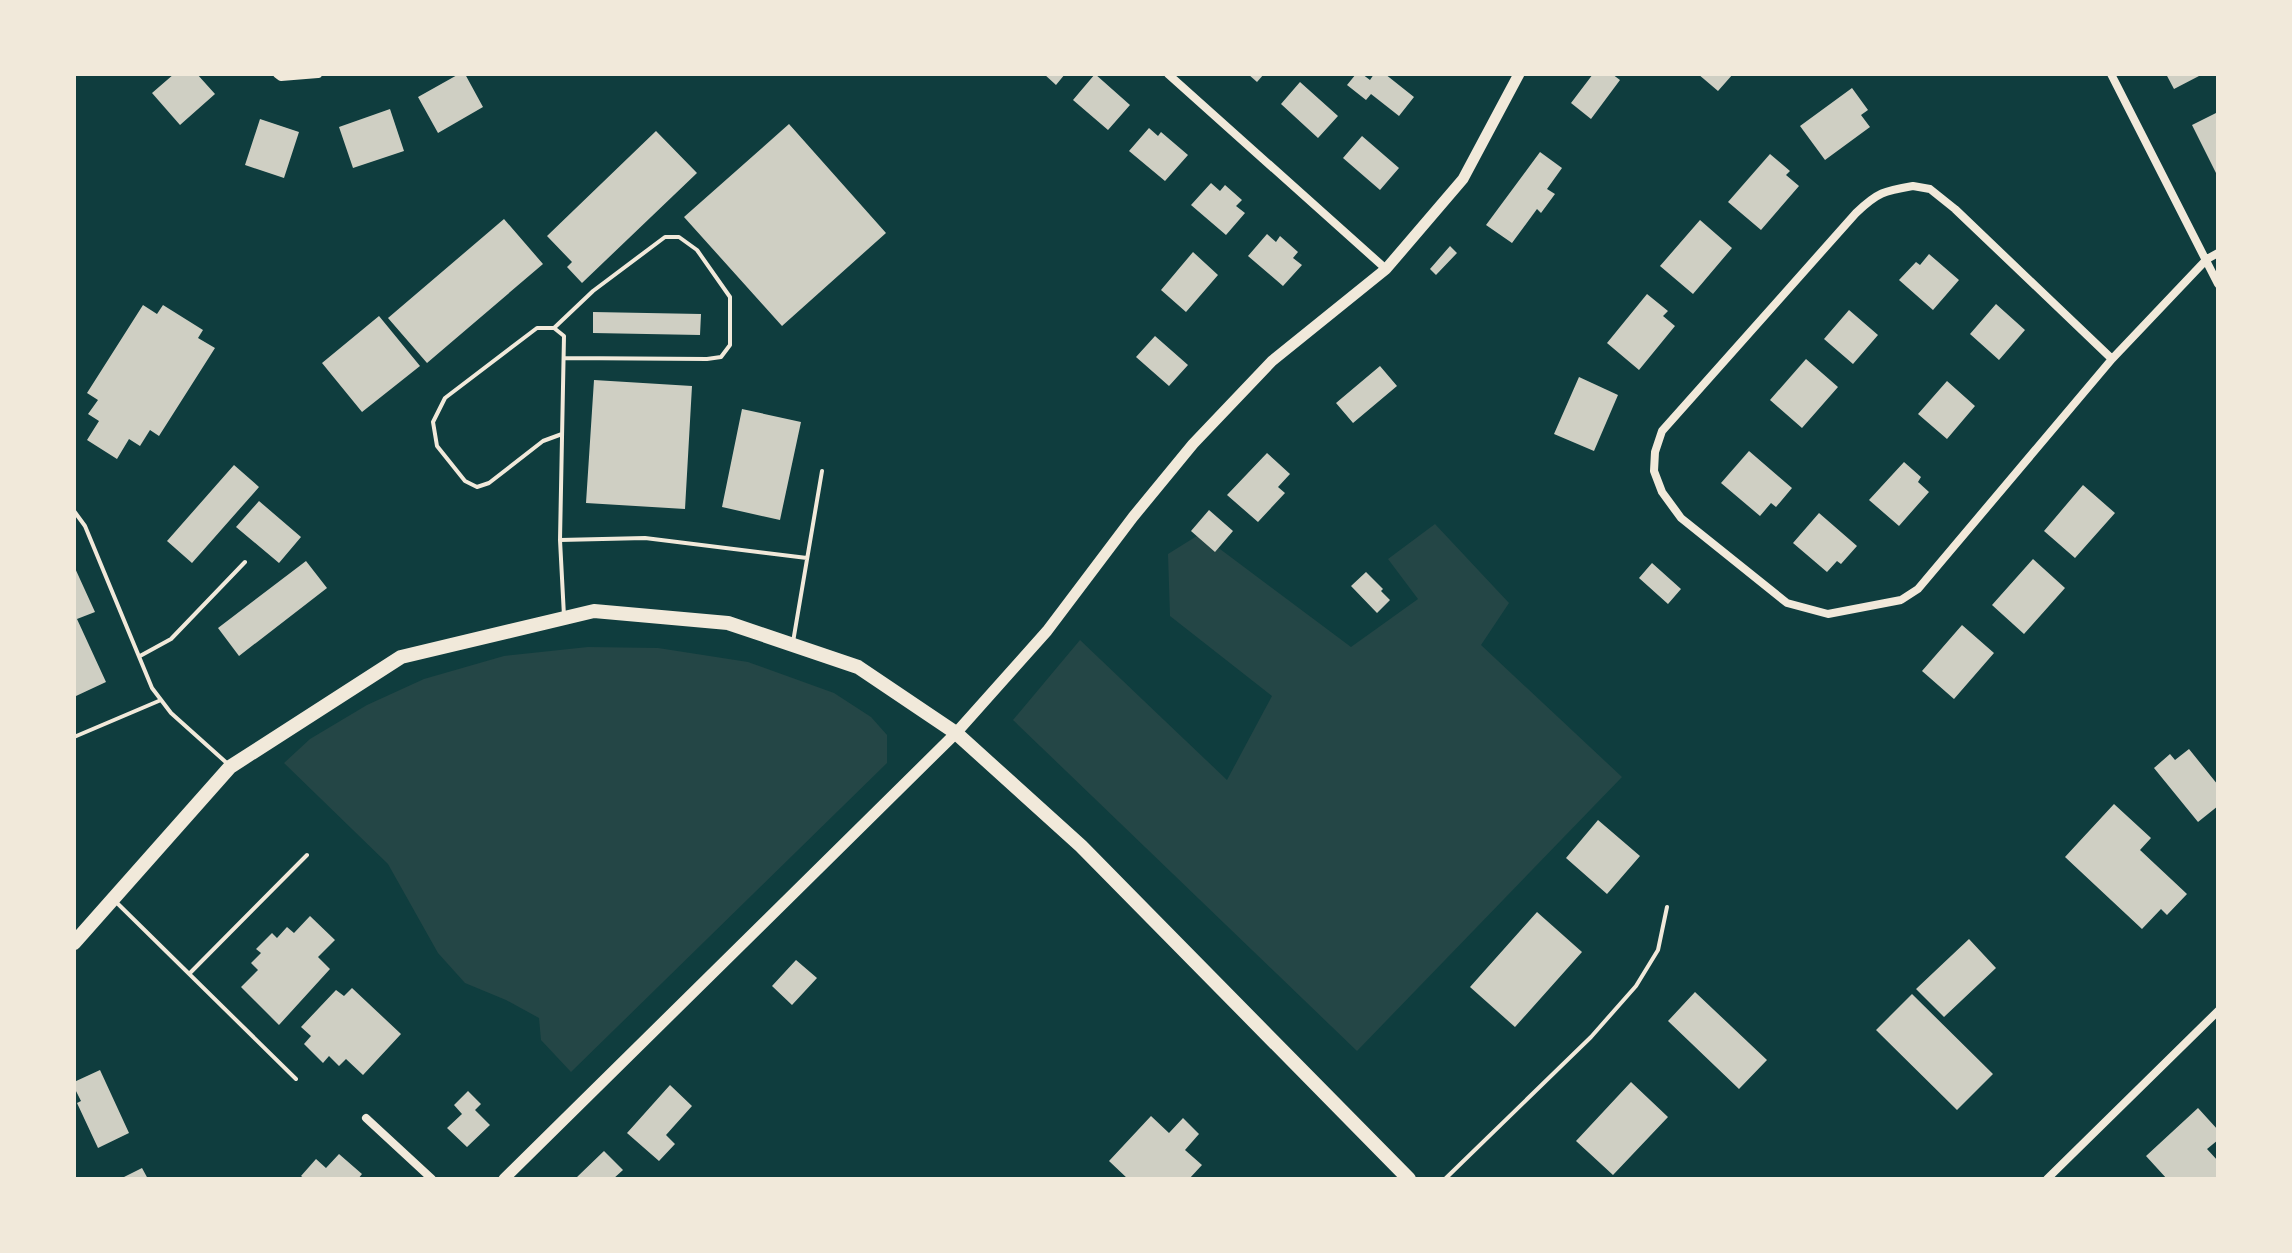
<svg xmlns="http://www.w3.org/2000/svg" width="2292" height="1253" viewBox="0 0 2292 1253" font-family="'PT Serif',serif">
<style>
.green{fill:#244646}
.building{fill:#cfcfc3}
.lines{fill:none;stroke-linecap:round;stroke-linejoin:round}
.service{stroke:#f1e9da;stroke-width:4}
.minor{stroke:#f1e9da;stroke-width:8}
.tertiary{stroke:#f1e9da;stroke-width:11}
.trunk{stroke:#f1e9da;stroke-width:14}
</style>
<rect width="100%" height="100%" fill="#0f3d3e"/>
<path class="green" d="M1435 524 1509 603 1481 645 1622 777 1357 1051 1013 720 1080 640 1227 780 1272 696 1170 616 1168 554 1200 534 1351 647 1418 599 1388 559Z
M588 647 658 648 748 662 834 693 871 717 887 735V763L571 1072 541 1040 539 1018 506 1000 465 983 438 953 388 864 284 763 310 739 367 705 424 679 504 656Z"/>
<path class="building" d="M174 74H197L215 94 180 125 152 93Z
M459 74H465L483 107 438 133 418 97Z
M1044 74H1065L1056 85Z
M1095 74 1130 105 1108 130 1073 100Z
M1248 74H1264L1257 82Z
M1356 74H1362L1370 80 1374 74H1385L1414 97 1399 116 1371 94 1366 100 1347 85Z
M1593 74H1612L1620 80 1591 119 1571 103Z
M1698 74H1733L1718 91Z
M2166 74H2198L2199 76 2174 89Z
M1300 82 1338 116 1318 138 1281 104Z
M1852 88 1868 110 1861 115 1870 127 1825 160 1800 126Z
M390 109 404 151 353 168 339 127Z
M2218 112V177L2192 125Z
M260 119 299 132 284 178 245 165Z
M789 124 886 233 782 326 684 217Z
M1149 128 1158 136 1161 132 1188 155 1165 181 1129 151Z
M656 131 697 173 582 283 567 267 572 262 547 236Z
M1362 136 1399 168 1380 190 1343 158Z
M1540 152 1562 168 1547 189 1555 194 1541 213 1537 209 1512 243 1486 225Z
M1770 154 1790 171 1786 175 1799 186 1761 230 1728 202Z
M1211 183 1220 191 1225 185 1242 200 1236 206 1245 213 1226 235 1191 205Z
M504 219 543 264 427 363 388 318Z
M1700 220 1732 248 1693 294 1660 266Z
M1267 234 1276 242 1280 236 1298 252 1293 258 1302 265 1283 286 1248 256Z
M1450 246 1457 253 1436 275 1430 269Z
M1193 252 1218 275 1186 312 1161 290Z
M1929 254 1959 280 1933 310 1899 280 1916 262 1920 265Z
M1647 294 1668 311 1663 316 1675 326 1639 370 1607 343Z
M1996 304 2025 330 1999 360 1970 334Z
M143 305 157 314 163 305 203 330 198 338 215 348 159 436 150 430 140 446 129 439 117 459 87 440 99 421 88 414 98 400 87 393Z
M1849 310 1878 335 1853 364 1824 339Z
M593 312 701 314 700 335 593 333Z
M379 316 420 366 362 412 322 363Z
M1155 336 1188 365 1169 386 1136 357Z
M1806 359 1838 387 1802 428 1770 400Z
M1380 366 1397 386 1353 423 1336 403Z
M1579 377 1618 395 1594 451 1554 434Z
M594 380 692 386 685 509 586 503Z
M1947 381 1975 406 1947 439 1918 414Z
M742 409 801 422 780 520 722 507Z
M1749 451 1792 488 1776 507 1771 503 1760 516 1721 483Z
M1267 453 1290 474 1278 487 1285 493 1258 522 1227 495Z
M1904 462 1921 477 1918 482 1929 492 1899 526 1869 500Z
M234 465 259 487 192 563 167 541Z
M2083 485 2115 513 2075 558 2044 531Z
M259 501 301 537 279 563 236 527Z
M1209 510 1233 531 1215 552 1191 531Z
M1819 513 1857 546 1841 564 1837 561 1827 572 1793 543Z
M2033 559 2065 588 2024 634 1992 605Z
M306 561 327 588 239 656 218 628Z
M1652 563 1681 589 1668 604 1639 578Z
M74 566 95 612 77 619 106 682 76 696Z
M1366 572 1383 589 1381 591 1390 600 1377 613 1351 586Z
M1962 625 1994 653 1954 699 1922 671Z
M2189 749 2218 785V806L2198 822 2154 768 2170 754 2175 760Z
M2114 804 2151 838 2140 850 2187 894 2167 915 2161 909 2142 929 2065 857Z
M1598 820 1640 856 1607 894 1566 858Z
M1537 912 1582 952 1515 1027 1470 987Z
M310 916 335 940 318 957 330 969 279 1025 241 987 258 970 251 963 261 953 256 949 272 933 277 938 287 927 294 933Z
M1969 939 1996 968 1944 1017 1916 989Z
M796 960 817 978 792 1005 772 986Z
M352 988 401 1034 363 1075 346 1059 339 1066 329 1056 323 1063 304 1044 311 1036 301 1027 336 990 344 996Z
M1695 992 1767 1060 1739 1089 1668 1021Z
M1912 994 1993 1074 1957 1110 1876 1030Z
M100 1070 129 1133 98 1148 77 1103 81 1101 74 1087V1082Z
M1631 1082 1668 1117 1613 1175 1576 1141Z
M670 1085 692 1106 666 1135 675 1144 659 1161 627 1133Z
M468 1091 481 1104 475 1110 490 1125 467 1147 447 1128 462 1114 454 1105Z
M2198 1108 2218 1130V1140L2207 1149 2218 1161V1176L2215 1179H2167L2146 1156Z
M1151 1116 1169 1133 1183 1118 1199 1134 1185 1150 1202 1165 1189 1179H1128L1109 1161Z
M604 1151 623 1170 613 1179H579L577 1177Z
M339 1154 362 1174 358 1179H305L301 1176 316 1159 326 1168Z
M142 1168 148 1179H120Z"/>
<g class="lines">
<path class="service" d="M554 328 593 291 665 237H679L697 250 730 297V345L721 357 707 359 564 358
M562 434 543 441 489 483 477 487 465 481 437 446 433 422 445 398 537 328H554L564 336 560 540 564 616
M74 511 85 526 152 688 171 713 229 765
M560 540 645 538 807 558
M793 642 822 471
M140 656 171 639 245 562
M74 737 161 700
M114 900 296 1079
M190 973 307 855
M1445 1179 1591 1037 1636 986 1658 950 1667 907"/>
<path class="minor" d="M277 74 281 77 318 74
M1168 74 1386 269
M2111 74 2218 284
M1913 186 1930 189 1955 209 2112 359 1918 589 1901 600 1828 614 1787 603 1681 518 1662 492 1654 471 1655 452 1662 431 1856 213C1878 192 1884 191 1913 186Z
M2112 359 2207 259 2218 253
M366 1118 432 1179
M2047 1179 2218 1011"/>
<path class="tertiary" d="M504 1179 956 733 1047 631 1133 517 1193 444 1272 361 1386 269 1463 179 1519 74"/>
<path class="trunk" d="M74 943 230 767 401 657 594 611 728 623 858 667 956 733 1081 846 1409 1179"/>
</g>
<rect width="2292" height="1253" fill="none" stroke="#f1e9da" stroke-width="152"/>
</svg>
